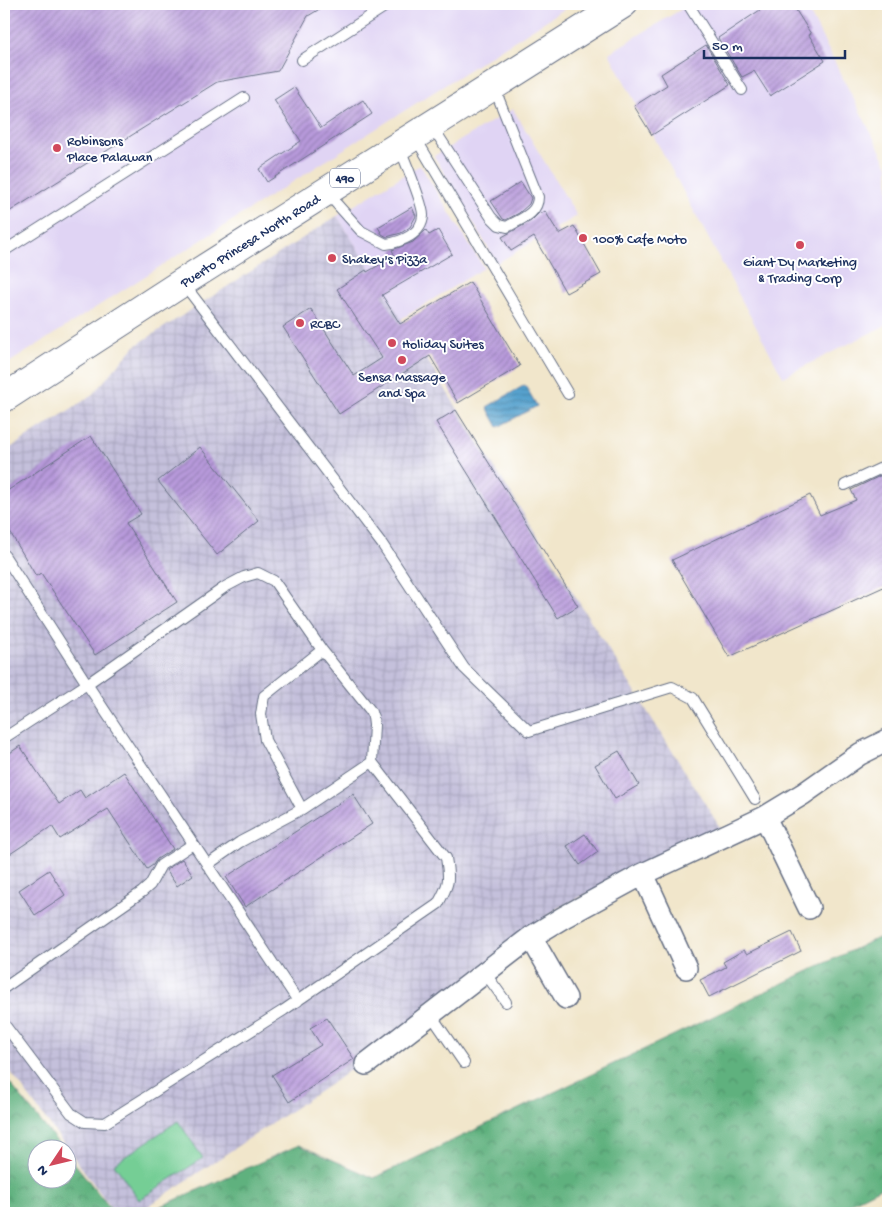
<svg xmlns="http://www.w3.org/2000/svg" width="892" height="1217" viewBox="0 0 892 1217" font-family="'Gochi Hand',sans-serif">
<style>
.built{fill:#e0d4f4}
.industrial{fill:url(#industrial-grid)}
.forest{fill:url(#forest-crowns);stroke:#3d706e}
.green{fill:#74ce95;stroke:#487e7a}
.water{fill:url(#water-rules);stroke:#386896}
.building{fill:url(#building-hatch)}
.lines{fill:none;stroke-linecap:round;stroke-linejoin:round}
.lane-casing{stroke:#666f84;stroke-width:12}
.street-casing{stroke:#666f84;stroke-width:24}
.primary-casing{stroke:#666f84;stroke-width:30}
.lane{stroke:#fff;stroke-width:10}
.street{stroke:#fff;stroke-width:21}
.primary{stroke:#fff;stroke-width:28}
.poi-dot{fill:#d1495b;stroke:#fff;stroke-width:2}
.labels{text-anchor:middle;stroke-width:4;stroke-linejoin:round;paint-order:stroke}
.shield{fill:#fff;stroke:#5f6d8e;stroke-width:1}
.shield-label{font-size:12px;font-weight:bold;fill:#1b2f5e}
.poi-label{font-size:14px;fill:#1b2f5e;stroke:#fff;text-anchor:start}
.street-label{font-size:14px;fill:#1b2f5e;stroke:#fff}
</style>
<defs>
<pattern id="industrial-grid" width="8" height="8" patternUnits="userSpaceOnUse" patternTransform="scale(1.25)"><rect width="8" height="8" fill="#c4c0db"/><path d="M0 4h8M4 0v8" fill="none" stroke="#a8a5be"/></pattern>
<pattern id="forest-crowns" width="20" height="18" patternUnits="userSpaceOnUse" patternTransform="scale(1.25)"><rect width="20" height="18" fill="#5fb17e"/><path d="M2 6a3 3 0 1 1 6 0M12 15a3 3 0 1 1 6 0" fill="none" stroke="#4e906a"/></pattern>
<pattern id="water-rules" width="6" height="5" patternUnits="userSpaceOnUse" patternTransform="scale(1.25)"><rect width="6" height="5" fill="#56a2ce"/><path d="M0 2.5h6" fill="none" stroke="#4684aa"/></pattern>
<pattern id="building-hatch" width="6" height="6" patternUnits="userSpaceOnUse" patternTransform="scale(1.25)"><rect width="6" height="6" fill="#b89adb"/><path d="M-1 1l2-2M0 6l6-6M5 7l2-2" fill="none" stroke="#957eb5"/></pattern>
</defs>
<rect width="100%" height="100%" fill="#fff"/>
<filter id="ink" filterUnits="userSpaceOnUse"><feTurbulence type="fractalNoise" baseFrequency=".02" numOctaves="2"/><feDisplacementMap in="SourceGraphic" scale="10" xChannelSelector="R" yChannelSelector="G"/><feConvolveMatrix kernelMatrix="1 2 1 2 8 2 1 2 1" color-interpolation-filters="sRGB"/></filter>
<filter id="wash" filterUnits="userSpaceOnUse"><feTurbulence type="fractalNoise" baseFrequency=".0096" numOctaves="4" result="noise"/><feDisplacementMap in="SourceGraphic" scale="20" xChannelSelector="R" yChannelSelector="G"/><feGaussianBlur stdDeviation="1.12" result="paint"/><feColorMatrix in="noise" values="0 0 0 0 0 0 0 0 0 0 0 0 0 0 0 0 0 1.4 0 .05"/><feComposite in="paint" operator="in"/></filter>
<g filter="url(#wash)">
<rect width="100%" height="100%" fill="#f1e6cb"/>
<path class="built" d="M4 4H572L4 366Z
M690 4H805L888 166V324L783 377 609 53Z
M513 109 577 216 497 263 434 156Z
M420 165 484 268 401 319 337 216Z"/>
<path class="industrial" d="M337 216 721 829 558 908 338 1079 138 1213H115L4 1063V452L91 396 135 346Z"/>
<path class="forest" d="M888 933V1184L831 1213H146L299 1145 374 1178Z
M4 1076 63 1149 38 1150V1180H68V1155L114 1213H4Z"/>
<path class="green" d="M178 1121 203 1158 139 1200 114 1164Z"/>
<path class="water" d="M525 385 537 406 498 427 487 407Z"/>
<g id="blocks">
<path class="building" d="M4 4H328L308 16 278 71 217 82 4 215Z
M769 4H792L811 34 809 35 825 61 770 96 754 71 742 77 718 38Z
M706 45 730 85 652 135 634 106 667 85 661 74Z
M294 87 321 128 363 100 372 114 267 182 259 169 301 141 274 100Z
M521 182 531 198 529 204 519 213 506 220 503 219 491 201Z
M412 207 416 216 410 227 401 233 390 236 387 237 382 234 378 227Z
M545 211 559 234 574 226 601 274 566 293 534 237 511 251 502 237 531 221 540 212 541 214Z
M426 230 429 235 438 230 452 254 382 295 400 324 470 282 520 366 458 403 430 356 339 414 283 327 311 309 354 376 382 358 337 289 366 270 367 272 395 256 392 250 413 242Z
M456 410 578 606 558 618 436 422Z
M91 436 141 514 126 523 177 602 95 655 41 573 36 576 4 522V493Z
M200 447 259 521 217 555 158 481Z
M888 472V585L729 657 672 560 810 495 820 515 856 500 851 490Z
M20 746 59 804 80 790 85 798 124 772 173 849 157 859 153 865 147 869 108 809 60 839 52 826 4 858V757Z
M619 751 639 785 615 799 595 765Z
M353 794 372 824 245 907 226 877Z
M585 834 598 852 580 865 567 846Z
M182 859 193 875 177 886 166 870Z
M49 870 65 895 35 915 19 890Z
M792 932 801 951 709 997 700 980 726 967 723 962 744 950 747 954Z
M327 1018 354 1059 289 1102 272 1075 321 1045 310 1028Z"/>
</g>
</g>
<g filter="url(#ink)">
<use href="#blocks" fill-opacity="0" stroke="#666f84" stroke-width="1"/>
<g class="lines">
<defs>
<path id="lane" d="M688 4 742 90
M302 60 389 4
M432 126 491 217 499 225 507 227C520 219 538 214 538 197L494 87
M415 137 568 394
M326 192 361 231 386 244C401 242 422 234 423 216 424 205 404 159 399 146
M4 251 244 98
M183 283 382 544 464 668 529 731 672 687 693 698 755 799
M845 485 888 465
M4 555 87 684 298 1001
M4 738 87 684 225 587 244 577 258 573 274 581 322 650 370 710 373 717 374 725 372 762 446 858C450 881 449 884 438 904L284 1010 105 1123 85 1122 71 1113 4 1024
M302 809 265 740 261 714 264 696 322 650
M207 865 240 842 302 809 372 762
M485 973 506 1002
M4 988 142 892 150 885 161 865 193 844
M431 1015 464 1063"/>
<path id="street" d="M765 817 809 908
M643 874 686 968
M531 937 566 998
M366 1064 531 937 564 917 643 874 765 817 803 794 860 754 888 740"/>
<g id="primary">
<path id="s1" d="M4 398 183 282 623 4"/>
</g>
</defs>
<use href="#lane" class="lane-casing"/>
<use href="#street" class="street-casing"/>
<use href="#primary" class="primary-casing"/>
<use href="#lane" class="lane"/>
<use href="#street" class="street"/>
<use href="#primary" class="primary"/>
</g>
</g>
<g class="poi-dot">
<circle cx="57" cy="148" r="5"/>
<circle cx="583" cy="238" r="5"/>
<circle cx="800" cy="245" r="5"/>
<circle cx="332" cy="258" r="5"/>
<circle cx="300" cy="323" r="5"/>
<circle cx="392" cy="343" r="5"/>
<circle cx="402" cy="360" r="5"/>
</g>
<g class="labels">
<rect class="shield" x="330" y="168.5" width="30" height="19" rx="4"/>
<g class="shield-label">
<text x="345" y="182">490</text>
</g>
<g class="poi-label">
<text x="67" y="145">Robinsons<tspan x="67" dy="16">Place Palawan</tspan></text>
<text x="593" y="243">100% Cafe Moto</text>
<text x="342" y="263">Shakey's Pizza</text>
<text x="800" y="266" text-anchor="middle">Giant Dy Marketing<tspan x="800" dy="16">&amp; Trading Corp</tspan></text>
<text x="310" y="328">RCBC</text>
<text x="402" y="348">Holiday Suites</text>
<text x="402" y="381" text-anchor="middle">Sensa Massage<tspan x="402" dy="16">and Spa</tspan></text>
</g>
<g class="street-label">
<text dy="5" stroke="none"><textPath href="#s1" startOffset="292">Puerto Princesa North Road</textPath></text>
</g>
</g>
<rect width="892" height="1217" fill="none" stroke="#fff" stroke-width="20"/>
<g transform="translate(52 1164) rotate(235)"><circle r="24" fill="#ffffff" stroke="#a4acbf"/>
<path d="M0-4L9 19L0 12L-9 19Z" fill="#d1495b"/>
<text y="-8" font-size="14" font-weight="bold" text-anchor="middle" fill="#1b2f5e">N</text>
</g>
<path d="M704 50v8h141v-8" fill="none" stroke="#1b2f5e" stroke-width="2.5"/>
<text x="712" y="50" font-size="15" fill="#1b2f5e" stroke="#ffffff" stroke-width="4" paint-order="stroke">50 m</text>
</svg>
